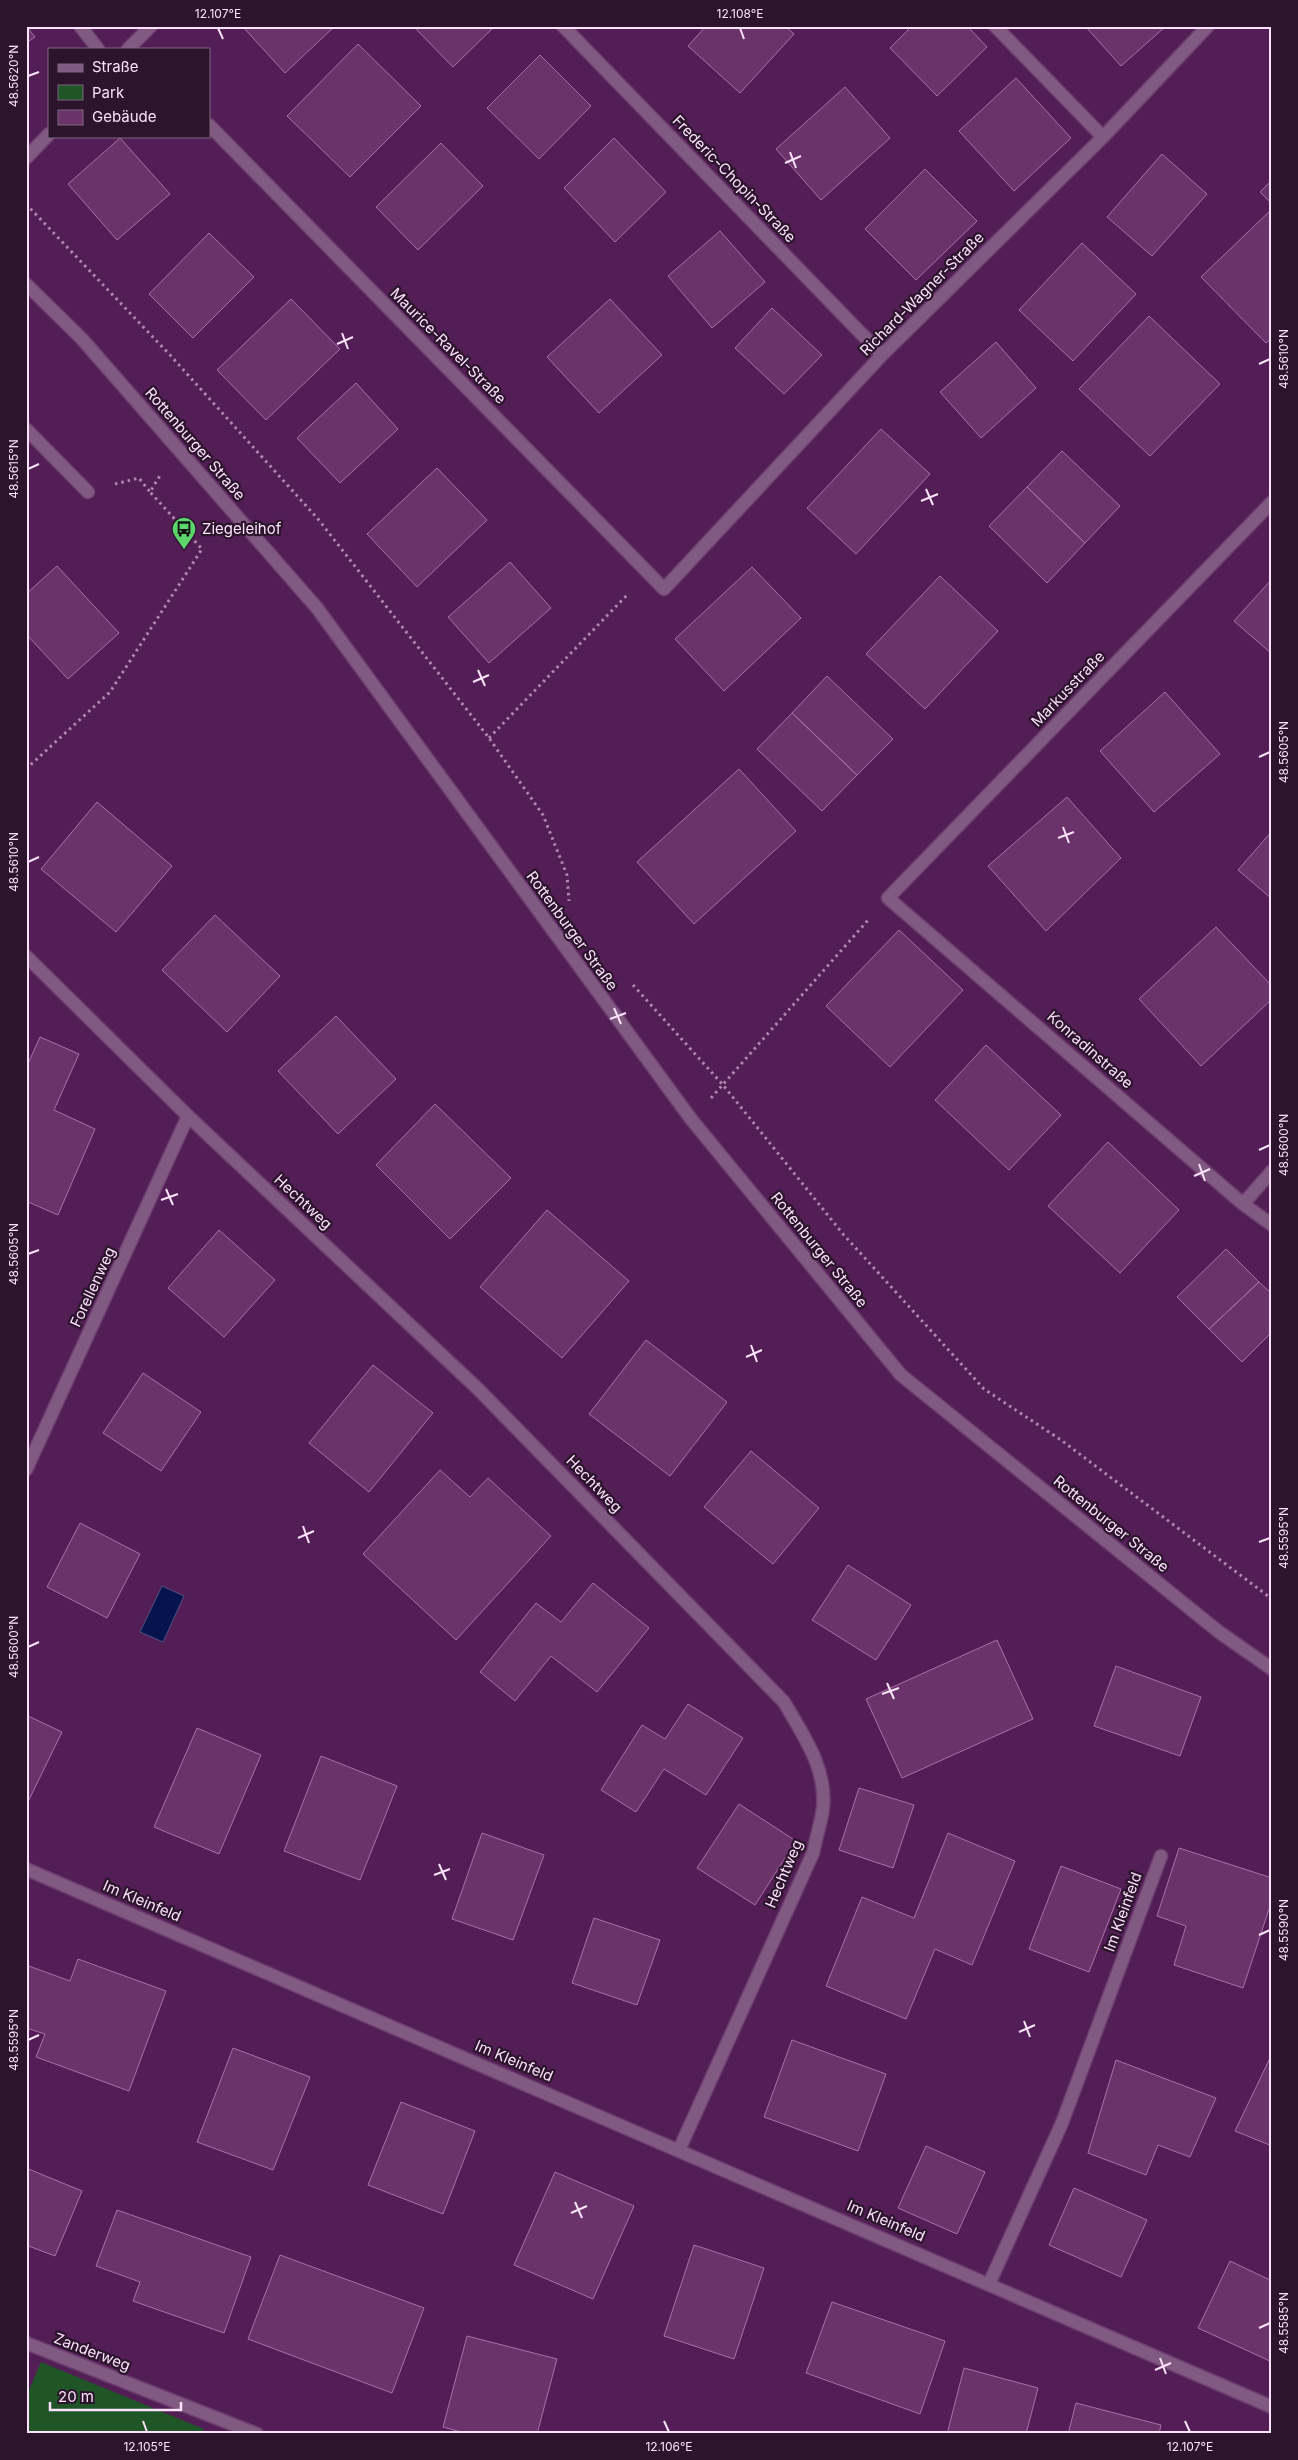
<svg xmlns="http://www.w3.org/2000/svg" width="1298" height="2460" viewBox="0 0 1298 2460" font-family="Inter,sans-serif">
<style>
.green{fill:#1f5527}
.water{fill:#06134d;stroke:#505182}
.building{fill:#6a346b;stroke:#aa6faa}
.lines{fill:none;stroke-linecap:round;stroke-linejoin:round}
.minor-casing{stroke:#6e3d70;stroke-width:15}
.path{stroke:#af88af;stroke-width:3;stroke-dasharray:2.5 4;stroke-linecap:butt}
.minor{stroke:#815a81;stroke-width:12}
.ticks{fill:none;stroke:#fce2fc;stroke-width:2}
.labels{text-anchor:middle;stroke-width:4.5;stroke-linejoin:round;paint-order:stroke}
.street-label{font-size:15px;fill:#fce2fc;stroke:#2c152c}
.poi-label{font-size:15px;fill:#fce2fc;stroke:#2c152c;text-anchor:start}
.neatline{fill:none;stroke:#fce2fc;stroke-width:2}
.ticks-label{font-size:12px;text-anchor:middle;fill:#fce2fc}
</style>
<rect width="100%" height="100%" fill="#531e55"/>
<path class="green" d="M41 2362 204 2429 202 2434H26V2397Z"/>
<path class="water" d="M162 1586 184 1596 163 1642 140 1632Z"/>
<path class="building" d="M26 26 35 37 26 43Z
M242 26H335L285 73Z
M413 26H495L453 67Z
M706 26H785L794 34 740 93 688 46Z
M912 26H967L987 47 937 96 890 48Z
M1085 26H1166L1121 66Z
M358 44 421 106 350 177 287 116Z
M540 55 591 106 539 159 487 108Z
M1016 78 1071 138 1014 191 959 131Z
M845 87 890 138 821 200 776 149Z
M120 138 170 194 117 240 68 184Z
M614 138 666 192 615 242 564 188Z
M441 143 483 186 418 250 376 207Z
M1162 154 1207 194 1152 256 1107 217Z
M925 169 977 221 916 280 865 229Z
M1272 180V204L1260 192Z
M1272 209V338L1266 343 1201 277Z
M720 231 765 282 712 328 668 276Z
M209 233 254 277 193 338 149 294Z
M1082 243 1136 294 1073 361 1019 310Z
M291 299 340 349 266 420 217 370Z
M610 299 662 355 599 413 547 357Z
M772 308 822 355 784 394 735 348Z
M1149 316 1220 384 1150 456 1079 389Z
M996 342 1036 388 981 438 940 392Z
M356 383 398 429 340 483 297 438Z
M881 429 930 474 856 554 807 508Z
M1062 451 1120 506 1085 543 1027 487Z
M437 468 487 520 417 587 367 534Z
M1027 487 1085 543 1047 583 989 526Z
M510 562 551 608 489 663 448 617Z
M57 566 119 633 68 679 26 634V594Z
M752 567 801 618 724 691 675 639Z
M940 576 998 631 925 709 866 654Z
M1272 579V654L1234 621Z
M827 676 893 739 857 775 792 713Z
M1165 692 1220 754 1154 812 1100 751Z
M792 713 857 775 822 811 757 749Z
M739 769 796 831 694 924 637 862Z
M1067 797 1121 858 1046 931 988 866Z
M97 802 172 866 116 932 41 869Z
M1272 831V899L1238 870Z
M215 915 280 976 227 1032 162 970Z
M1216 927 1272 986V999L1201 1066 1139 999Z
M899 930 963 990 890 1067 826 1006Z
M336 1016 396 1079 338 1134 278 1071Z
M40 1037 79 1054 54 1110 95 1129 58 1215 26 1201V1068Z
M986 1045 1061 1115 1009 1170 935 1100Z
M435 1104 511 1178 450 1239 376 1165Z
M1108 1142 1179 1210 1120 1273 1048 1206Z
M547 1210 629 1281 562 1358 480 1287Z
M219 1230 275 1280 224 1337 168 1288Z
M1226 1249 1259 1282 1209 1329 1177 1297Z
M1259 1282 1272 1294V1332L1242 1362 1209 1329Z
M646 1340 727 1402 670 1476 589 1414Z
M373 1365 433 1413 369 1492 309 1443Z
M143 1373 201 1412 161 1471 103 1433Z
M751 1451 819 1508 773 1564 704 1507Z
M440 1470 470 1497 488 1478 551 1536 456 1640 363 1554Z
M80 1523 140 1554 107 1618 47 1587Z
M848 1565 911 1605 876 1660 812 1620Z
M593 1583 649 1628 597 1692 551 1656 515 1701 480 1672 536 1603 561 1622Z
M997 1640 1033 1719 902 1778 866 1699Z
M1116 1666 1201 1697 1180 1756 1094 1726Z
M688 1704 743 1738 706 1795 664 1769 636 1812 601 1790 642 1725 665 1739Z
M26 1715 62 1732 26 1806Z
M197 1728 261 1755 219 1854 154 1827Z
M321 1756 397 1786 360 1880 284 1851Z
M859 1788 914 1805 893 1868 839 1850Z
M739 1804 796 1841 755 1905 697 1868Z
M482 1833 544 1855 513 1940 452 1919Z
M948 1833 1015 1861 972 1965 935 1949 906 2019 826 1986 862 1897 914 1918Z
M1179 1848 1272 1878V1900L1243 1988 1174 1965 1186 1926 1157 1916Z
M1061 1866 1121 1889 1089 1972 1029 1949Z
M594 1918 660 1940 637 2005 572 1983Z
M78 1959 166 1991 129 2091 36 2057 45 2034 26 2028V1965L70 1981Z
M792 2040 886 2074 858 2151 764 2117Z
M233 2048 310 2077 273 2170 197 2142Z
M1271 2056 1272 2057V2146L1235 2131Z
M1116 2060 1216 2098 1190 2157 1158 2145 1146 2175 1088 2153Z
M401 2102 475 2131 443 2214 368 2185Z
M926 2146 985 2172 957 2234 898 2208Z
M26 2168 82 2191 55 2256 26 2245Z
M555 2172 634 2206 593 2299 514 2265Z
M1074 2188 1147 2220 1121 2277 1049 2245Z
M117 2210 251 2257 224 2333 133 2301 140 2282 96 2266Z
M694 2245 764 2268 734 2359 664 2336Z
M280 2255 424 2308 392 2393 248 2339Z
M1230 2261 1272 2281V2362L1198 2328Z
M832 2302 945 2341 920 2414 806 2373Z
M467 2336 557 2359 537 2434H468L443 2427Z
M964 2368 1038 2388 1026 2434H947Z
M1076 2403 1161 2425 1159 2434H1068Z"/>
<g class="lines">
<defs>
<path id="minor" d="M80 26 98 49
M563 26 882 355
M995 26 1103 137
M128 49 151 26
M209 125 664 589 882 355 1103 137 1208 26
M26 158 49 134
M26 284 82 339 317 608 691 1119 901 1375 1219 1632 1272 1669
M26 429 88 492
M1272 502 888 898 1243 1204 1272 1225
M26 956 188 1116 478 1389 784 1702C803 1735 827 1768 823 1808 821 1823 816 1838 813 1853L679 2150
M1243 1204 1272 1171
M26 1470 188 1116
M26 1869 1272 2407
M989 2284 1062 2123 1161 1856
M26 2343 257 2434"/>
</defs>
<use href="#minor" class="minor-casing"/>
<path class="path" d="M26 204 170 355 318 519 489 738 543 815 567 875 569 901
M115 484 139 478 150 492
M489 738 627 595
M26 769 110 692 202 549 150 492 161 474
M633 985 723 1085 843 1234 984 1389 1061 1440 1272 1599
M711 1098 869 919"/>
<use href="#minor" class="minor"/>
</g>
<path class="ticks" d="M218 28 223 39M740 28 744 39M28 76 39 72M790 152 796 168M785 163 801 156M342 333 348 349M337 344 353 337M1259 364 1270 359M28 469 39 464M926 489 933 505M921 501 938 494M478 670 485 686M473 682 489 675M1259 757 1270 752M1063 827 1069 843M1058 838 1074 832M28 862 39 857M614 1008 621 1024M610 1019 626 1013M1259 1150 1270 1145M1199 1164 1205 1181M1194 1176 1210 1169M166 1189 173 1205M161 1200 178 1194M28 1254 39 1250M751 1345 757 1362M746 1357 762 1350M303 1526 309 1543M298 1538 314 1531M1259 1542 1270 1538M28 1647 39 1642M887 1683 894 1699M882 1694 899 1688M439 1864 446 1880M434 1875 450 1869M1259 1935 1270 1930M1024 2021 1030 2037M1019 2032 1035 2025M28 2040 39 2035M575 2202 582 2218M571 2213 587 2206M1259 2328 1270 2323M1160 2358 1166 2374M1155 2370 1171 2363M143 2421 147 2432M664 2421 669 2432M1185 2421 1190 2432"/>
<defs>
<symbol id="bus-pin" viewBox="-11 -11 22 30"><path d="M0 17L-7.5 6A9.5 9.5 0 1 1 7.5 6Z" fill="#5cd56d" stroke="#2c152c"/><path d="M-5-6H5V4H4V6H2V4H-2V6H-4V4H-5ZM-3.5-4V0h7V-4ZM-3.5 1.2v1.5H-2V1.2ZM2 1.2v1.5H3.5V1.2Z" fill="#111"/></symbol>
</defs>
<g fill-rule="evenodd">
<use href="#bus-pin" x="170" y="515" width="28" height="38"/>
</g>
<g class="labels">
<g class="street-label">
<text transform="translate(734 179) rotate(46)" y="5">Frederic-Chopin-Straße</text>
<text transform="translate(922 294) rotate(-45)" y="5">Richard-Wagner-Straße</text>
<text transform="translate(448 346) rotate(45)" y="5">Maurice-Ravel-Straße</text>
<text transform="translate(195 444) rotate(49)" y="5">Rottenburger Straße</text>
<text transform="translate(1068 689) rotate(-46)" y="5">Markusstraße</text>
<text transform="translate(572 931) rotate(54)" y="5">Rottenburger Straße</text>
<text transform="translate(1090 1050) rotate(41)" y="5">Konradinstraße</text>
<text transform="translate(303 1202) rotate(43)" y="5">Hechtweg</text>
<text transform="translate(819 1250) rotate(51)" y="5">Rottenburger Straße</text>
<text transform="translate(93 1287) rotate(-65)" y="5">Forellenweg</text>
<text transform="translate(594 1484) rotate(46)" y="5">Hechtweg</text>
<text transform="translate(1111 1524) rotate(39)" y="5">Rottenburger Straße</text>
<text transform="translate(784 1874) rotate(-67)" y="5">Hechtweg</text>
<text transform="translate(142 1901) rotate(23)" y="5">Im Kleinfeld</text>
<text transform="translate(1123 1912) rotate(-70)" y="5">Im Kleinfeld</text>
<text transform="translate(514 2061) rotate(23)" y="5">Im Kleinfeld</text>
<text transform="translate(886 2221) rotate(23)" y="5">Im Kleinfeld</text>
<text transform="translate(92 2352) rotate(21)" y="5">Zanderweg</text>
</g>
<g class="poi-label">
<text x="202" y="534">Ziegeleihof</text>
</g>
</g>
<rect width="1298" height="2460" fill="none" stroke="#2c152c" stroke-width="55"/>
<rect x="48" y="48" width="162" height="90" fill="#2c152c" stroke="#7f677f"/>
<rect x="58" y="64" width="25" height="8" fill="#815a81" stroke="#7f677f"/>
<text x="92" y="72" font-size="15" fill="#fce2fc">Straße</text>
<rect x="58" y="85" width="25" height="15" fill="#1f5527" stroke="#7f677f"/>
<text x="92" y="98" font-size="15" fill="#fce2fc">Park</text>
<rect x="58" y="110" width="25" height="15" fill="#6a346b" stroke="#7f677f"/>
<text x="92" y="122" font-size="15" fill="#fce2fc">Gebäude</text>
<path d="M50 2402v8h131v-8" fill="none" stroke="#fce2fc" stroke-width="2.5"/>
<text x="58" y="2402" font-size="15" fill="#fce2fc" stroke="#2c152c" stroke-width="4" paint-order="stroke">20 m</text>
<rect x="28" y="28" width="1242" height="2404" class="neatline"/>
<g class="ticks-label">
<text x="218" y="18">12.107°E</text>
<text x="740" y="18">12.108°E</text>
<text transform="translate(14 76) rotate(-90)" y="4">48.5620°N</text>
<text transform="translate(1284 359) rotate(-90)" y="4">48.5610°N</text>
<text transform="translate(14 469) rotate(-90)" y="4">48.5615°N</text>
<text transform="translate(1284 752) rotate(-90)" y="4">48.5605°N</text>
<text transform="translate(14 862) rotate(-90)" y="4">48.5610°N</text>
<text transform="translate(1284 1145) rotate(-90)" y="4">48.5600°N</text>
<text transform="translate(14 1254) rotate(-90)" y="4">48.5605°N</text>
<text transform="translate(1284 1538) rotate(-90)" y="4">48.5595°N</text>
<text transform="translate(14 1647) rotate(-90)" y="4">48.5600°N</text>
<text transform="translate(1284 1930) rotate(-90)" y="4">48.5590°N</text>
<text transform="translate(14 2040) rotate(-90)" y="4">48.5595°N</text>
<text transform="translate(1284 2323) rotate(-90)" y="4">48.5585°N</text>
<text x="147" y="2451">12.105°E</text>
<text x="669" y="2451">12.106°E</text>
<text x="1190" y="2451">12.107°E</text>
</g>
</svg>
